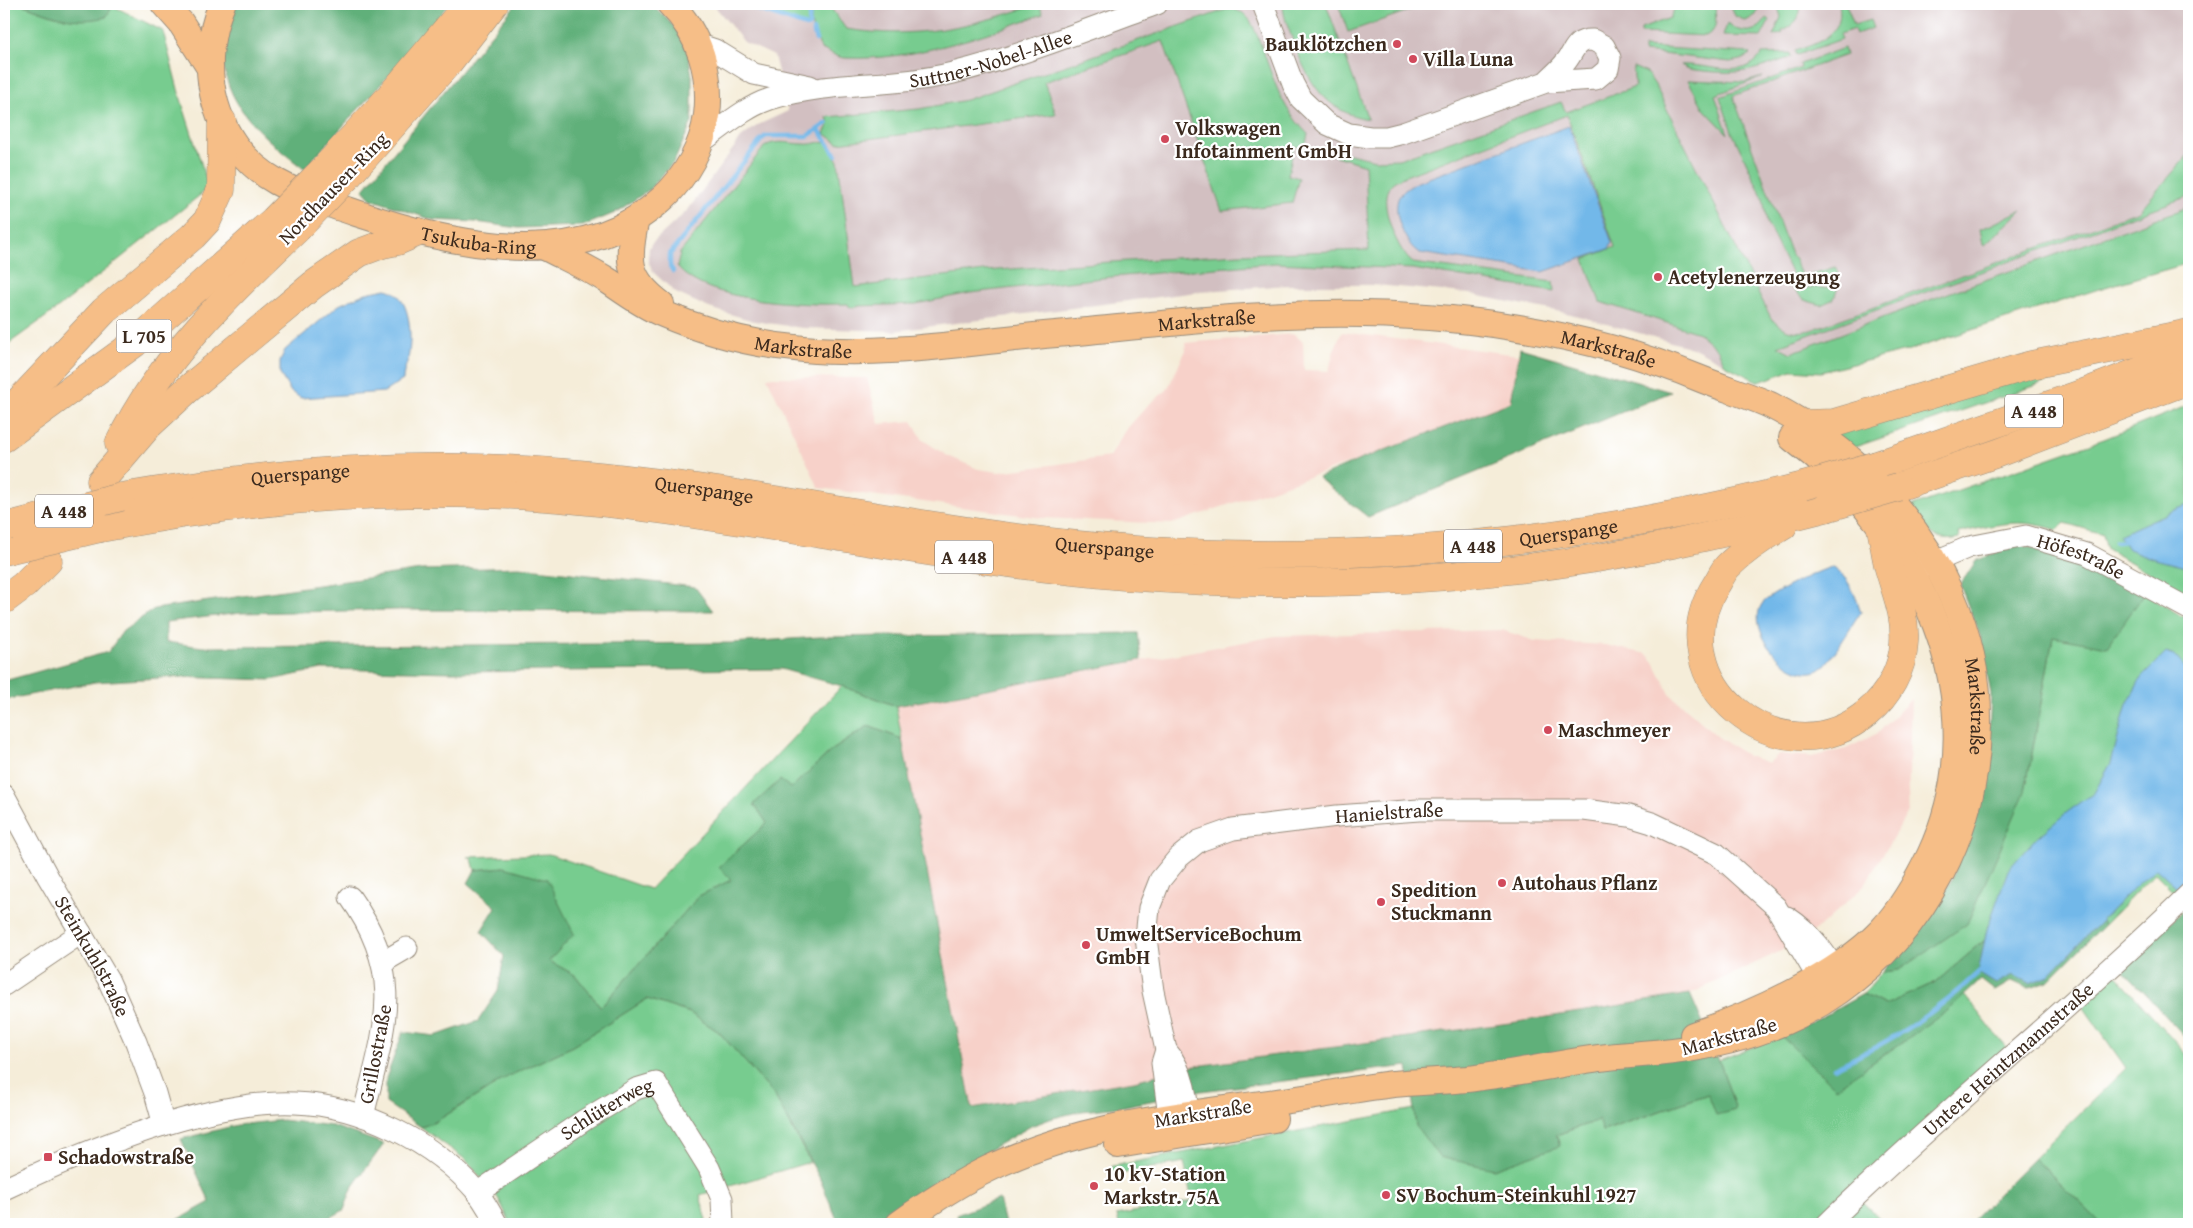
<svg xmlns="http://www.w3.org/2000/svg" width="2193" height="1228" viewBox="0 0 2193 1228" font-family="'Gentium Book Plus',serif">
<style>
.built{fill:#f7d1c9}
.industrial{fill:#d2bfc1}
.green{fill:#77cc8f;stroke:#597b56}
.forest{fill:#61b07a;stroke:#4e6d4c}
.water{fill:#72b8e9;stroke:#567184}
.lines{fill:none;stroke-linecap:round;stroke-linejoin:round}
.stream{stroke:#72b8e9;stroke-width:4.5}
.minor-casing{stroke:#988c7c;stroke-width:23}
.major-casing{stroke:#988c7c;stroke-width:28}
.highway-casing{stroke:#988c7c;stroke-width:29}
.minor{stroke:#fff;stroke-width:21}
.major{stroke:#f6be87;stroke-width:26}
.highway{stroke:#f6be87;stroke-width:28}
.highway-bridge-casing{stroke:#988c7c;stroke-width:29;stroke-linecap:butt}
.highway-bridge{stroke:#f6be87;stroke-width:28}
.poi-dot{fill:#d1495b;stroke:#fff;stroke-width:2}
.labels{text-anchor:middle;stroke-width:4.5;stroke-linejoin:round;paint-order:stroke}
.shield{fill:#fff;stroke:#766a62;stroke-width:1}
.shield-label{font-size:19px;font-weight:bold;fill:#3b2a1e}
.poi-label{font-size:20px;font-weight:bold;fill:#3b2a1e;stroke:#fff;text-anchor:start}
.street-label{font-size:20px;fill:#3b2a1e;stroke:#fff}
</style>
<rect width="100%" height="100%" fill="#fff"/>
<filter id="ink" filterUnits="userSpaceOnUse"><feTurbulence type="fractalNoise" baseFrequency=".02" numOctaves="2"/><feDisplacementMap in="SourceGraphic" scale="10" xChannelSelector="R" yChannelSelector="G"/><feConvolveMatrix kernelMatrix="1 2 1 2 8 2 1 2 1" color-interpolation-filters="sRGB"/></filter>
<filter id="wash" filterUnits="userSpaceOnUse"><feTurbulence type="fractalNoise" baseFrequency=".0096" numOctaves="4" result="noise"/><feDisplacementMap in="SourceGraphic" scale="20" xChannelSelector="R" yChannelSelector="G"/><feGaussianBlur stdDeviation="1.12" result="paint"/><feColorMatrix in="noise" values="0 0 0 0 0 0 0 0 0 0 0 0 0 0 0 0 0 1.4 0 .05"/><feComposite in="paint" operator="in"/></filter>
<g filter="url(#wash)">
<rect width="100%" height="100%" fill="#f5edd9"/>
<path class="built" d="M1342 332 1518 355 1511 402 1364 458 1172 524 1043 518 819 488 767 377 867 378 879 424 912 421 923 440 946 455 978 469 999 472 1110 457 1124 432 1147 406 1167 390 1186 350 1185 343 1294 334 1303 342 1304 370 1329 371 1334 350Z
M1502 630 1535 641 1605 645 1647 654 1654 662 1670 694 1718 737 1748 756 1769 763 1779 754 1812 757 1846 749 1878 733 1911 699 1908 812 1864 886 1821 926 1781 951 1690 994 1517 1022 1189 1067 1134 1081 972 1108 896 706 1276 636Z"/>
<path class="industrial" d="M713 4H2189V207L1943 295 1742 373 1696 349 1571 314 1464 293 1376 285H1289L1205 291 894 331 802 328 754 321 709 308 676 293 654 273 648 261 649 248 652 243 687 211 741 138 758 125 788 111 774 56 744 42Z"/>
<path class="green" d="M4 4H21L55 16 106 17 113 6 163 31 179 93 209 188 54 311 4 347Z
M745 4H809L807 25 746 5Z
M812 4H828L846 29C918 40 971 26 1039 4L1043 14C981 36 913 61 846 58 838 58 829 52 821 49L811 24Z
M1283 4H1326L1368 119C1324 112 1307 79 1293 41 1289 29 1283 17 1283 4Z
M1338 4H1428L1348 32Z
M1677 4H1715L1716 23 1713 31 1706 36 1641 33V29L1670 18Z
M1730 4H1759L1756 15 1746 21 1735 16Z
M1777 4H1800C1802 18 1794 25 1782 31L1783 33 1773 36 1781 17Z
M1839 4H1846L1854 25 1870 20 1873 28 1856 34 1854 29 1840 34 1842 39 1797 55 1795 51C1819 43 1845 34 1839 4Z
M1231 8 1243 13 1250 20C1272 63 1272 99 1308 134L1305 148 1294 146 1288 175 1299 178 1292 203 1222 211 1163 41 1044 82 1056 114 838 143 824 133 829 124 827 117 919 109 966 100Z
M1767 18 1770 20 1761 37 1723 36 1727 24C1742 34 1756 35 1767 18Z
M1644 47 1750 53 1751 54 1741 60 1730 62 1644 52Z
M1844 48 1846 55 1733 96 1792 257H1794L1802 277 1835 267 1838 271V283H1796L1767 223 1763 198 1732 132 1720 97 1801 68 1800 64Z
M1790 53 1791 57C1756 70 1742 75 1704 71 1696 70 1688 70 1681 65 1709 63 1743 82 1762 54Z
M1633 67 1647 73 1655 85 1771 318C1782 331 1795 334 1811 330L2139 211 2189 154V196L1778 346 1791 353 1943 295 2189 207V263L2102 288 1910 350 1821 372 1792 370 1759 382 1725 365 1718 350 1699 333 1600 302 1584 259 1615 247 1567 115 1403 177C1397 180 1391 182 1388 189 1379 206 1398 252 1413 263L1553 282 1554 292 1413 269 1275 263 1111 277 970 293 916 304 859 306 850 308 848 304C805 305 706 303 677 267L680 253 765 146C778 139 790 144 804 144 813 145 817 141 827 143L838 161 855 287 984 271 1111 262 1239 254 1369 250 1365 165 1333 155V150L1375 160 1399 159 1561 102 1566 112 1635 87Z
M1763 77 1715 95 1728 134 1704 109 1688 80 1745 82Z
M2022 210 1985 245 1983 244 1980 229C1996 224 2006 216 2022 210Z
M1838 287 1834 299 1821 305 1804 300 1792 288Z
M2102 363 1849 449 1828 432 1964 392Z
M2189 405V595L2107 549 2103 534 2065 523 2057 530C2017 517 1997 525 1958 533L1959 538C1931 545 1925 526 1910 507L2104 439Z
M2144 594 2189 620V885L2178 896 2155 873 2104 925 2096 910 1985 940 1936 982 1885 1005 1863 994 1882 972 1899 970 2025 792 2053 637Z
M842 686 896 706 902 739 868 726 831 751 791 788 754 804 767 823 719 867 731 880 699 896 601 1007 575 975 549 961 504 867 475 870 472 859 468 857 549 854 650 889Z
M2113 972 2189 1058V1224H2102L2034 1158 2126 1068 2080 1002Z
M1964 995 2009 1051 1819 1224H1119L1117 1215 1192 1201 1184 1162 1109 1176 1108 1170 1113 1166 1414 1109 1416 1126 1560 1145 1556 1135 1599 1120 1604 1131 1708 1094 1736 1110 1719 1060 1781 1036 1950 1009Z
M647 999 690 1013 719 1032 775 1096 810 1162 700 1195 707 1224H511L498 1198 466 1160 421 1127 435 1122 509 1076 571 1047Z
M1861 1201 1886 1224H1837Z"/>
<path class="forest" d="M21 4H114L106 17C72 25 53 15 21 4Z
M238 4H449L405 58 304 169C265 139 221 104 223 50 223 43 222 34 225 27 228 19 234 11 238 4Z
M516 4H652L673 25 688 51 692 76V122L674 162 649 190 615 213 583 226 518 228 476 222 433 220 371 199 363 190Z
M1520 348 1671 392 1368 517 1318 478 1364 458 1511 402Z
M2017 544 2090 562 2144 594 2107 647 2053 637 2025 792 1967 924 1899 970 1882 972 1947 890 1978 814 1987 773 1991 694 1980 636 1960 585 1976 561Z
M519 567 695 587 713 611 399 610 241 613 166 622V642L203 647 731 643 820 637 1138 633 1141 660 896 706 842 686 781 669 451 672 322 669 271 680 175 677 95 682 4 700V681L108 652 123 631 154 609 421 570Z
M868 726 902 739 972 1108 1134 1081 1189 1067 1517 1022 1690 994 1719 1060 1736 1110 1716 1115 1708 1094 1603 1131 1599 1120 1556 1135 1560 1146 1494 1169 1439 1157 1416 1126 1408 1066 1201 1091 1120 1107 1082 1111 1053 1118 1031 1126 932 1183 870 1224H839L819 1177 775 1096 719 1032 690 1013 647 999 571 1047 509 1076 435 1122 421 1127 386 1103V1078L403 1032 435 1036 478 1021 498 991 504 956 481 931 496 907 468 883 475 870 504 867 547 879 574 934 549 961 575 975 601 1007 699 896 731 880 719 867 767 823 754 804 780 780 791 788 831 751Z
M2189 904V1041L2121 968Z
M2096 910 2104 925 2048 981 2027 988 2012 981 1995 991 1981 980 1950 1009 1836 1088 1781 1036 1820 1018 1863 994 1885 1005 1936 982 1985 940 1988 925Z
M282 1120 333 1126 384 1144 353 1186 344 1210 319 1224H170L210 1202 181 1139 237 1125Z
M2034 1158 2102 1224H1968Z
M999 1199 1005 1224H958L956 1215Z"/>
<path class="water" d="M1569 126 1612 242 1609 249 1543 272 1420 253C1406 247 1391 211 1399 197 1403 190 1411 186 1418 182Z
M386 289C410 293 412 333 409 353 408 363 403 370 403 380L384 392 301 398 291 392 280 374V361L285 350 339 305 366 293Z
M2189 505V568L2151 558 2128 549 2119 535 2177 509Z
M1832 567C1849 577 1855 594 1861 612 1853 624 1828 666 1819 670 1789 684 1745 629 1762 604 1769 594 1819 570 1832 567Z
M2166 653 2175 656 2189 672V879L2180 890 2156 868 2125 896 2047 977 2029 983 2013 975 1996 984 1978 973 1987 929 2008 870 2034 840 2066 813 2094 793 2111 763 2127 704 2141 678Z"/>
<g class="lines">
<path class="stream" d="M742 4 806 26
M809 26 810 4
M813 30 816 40
M819 130 836 155
M673 271 670 266V254L762 139 766 136H808L827 123
M2116 542 2127 541
M1834 1068C1892 1041 1935 1014 1981 970"/>
</g>
</g>
<g filter="url(#ink)">
<g class="lines">
<defs>
<g id="minor">
<path d="M1263 4 1293 84 1301 99 1327 124 1349 134 1370 137H1387L1403 133 1546 82 1596 79 1608 69 1610 58 1604 46 1593 40C1573 39 1575 53 1564 64 1558 71 1552 76 1546 82"/>
<path d="M697 44 715 50 754 74 810 86"/>
<path id="s1" d="M700 143C722 128 745 107 770 99 830 80 893 88 953 73 1021 56 1091 28 1157 4"/>
<path id="s2" d="M1919 568 1969 547 2026 536 2087 554 2189 609"/>
<path id="s3" d="M4 795 48 877 108 979 136 1042 155 1093 164 1125"/>
<path d="M350 897C407 977 384 1029 363 1116"/>
<path d="M1787 917C1810 932 1831 956 1838 982"/>
<path d="M383 962 407 948"/>
<path d="M4 985 81 933"/>
<path d="M1166 1050C1183 1069 1190 1103 1187 1129"/>
<path id="s4" d="M1179 1127 1169 1117 1162 1063 1166 1050 1153 991 1146 938 1149 908 1160 880 1178 858 1199 841 1233 829 1337 816 1419 810H1584L1629 816 1652 823 1717 854 1776 907 1818 978 1831 986"/>
<path d="M4 1189C84 1151 206 1099 295 1103 361 1105 434 1142 477 1192 485 1202 491 1214 497 1224"/>
<path id="s5" d="M477 1193 586 1119 636 1089 656 1083 709 1168 722 1199 723 1224"/>
<path id="s6" d="M1827 1224C1944 1110 2072 1008 2189 894"/>
</g>
<g id="major">
<path d="M164 4 181 23 208 65"/>
<path id="s7" d="M222 4C195 68 213 146 277 182 308 199 345 209 378 220 470 249 586 270 663 198 686 177 703 146 707 115 712 75 699 32 670 4"/>
<path d="M636 219C627 259 626 278 661 304"/>
<path id="s8" d="M545 247C566 258 589 268 610 282 626 293 642 305 661 313 705 332 756 345 804 349 889 357 972 341 1056 334 1144 326 1233 315 1322 314 1449 312 1583 330 1701 379 1723 388 1748 395 1770 405 1808 424 1848 453 1877 485 1938 550 1980 633 1978 725 1977 829 1926 930 1839 991 1791 1025 1732 1044 1673 1051 1649 1054 1624 1055 1599 1058 1555 1064 1512 1074 1467 1079 1443 1081 1418 1082 1393 1084 1359 1088 1325 1095 1290 1100 1188 1115 1081 1123 988 1169 957 1184 927 1204 899 1224"/>
<path d="M1693 1035C1752 1015 1838 976 1881 931 1901 909 1917 882 1930 855 2002 701 1919 534 1792 438"/>
<path d="M1118 1145 1274 1119"/>
</g>
<g id="highway">
<path d="M324 169 385 102 468 4"/>
<path d="M347 177 448 63 494 4"/>
<path d="M4 417 104 311 193 236 207 221 221 190 222 121"/>
<path d="M1801 424 1834 423 2031 365 2189 333"/>
<path d="M4 438 135 343 274 220"/>
<path d="M119 444C161 358 228 294 297 229"/>
<path d="M1877 465 2081 394 2189 352"/>
<path d="M101 481 149 425 187 390 313 285 359 253 383 244 398 241 419 232"/>
<path d="M1898 487 1998 453 2189 380"/>
<path id="s9" d="M121 497C273 471 425 459 579 474 766 491 949 537 1136 550 1363 566 1583 541 1803 486"/>
<path d="M1783 526C1764 537 1744 550 1728 566 1723 571 1720 579 1716 585 1656 680 1781 784 1867 713 1888 696 1903 669 1904 642 1906 614 1895 591 1888 565 1885 551 1883 537 1880 524"/>
<path d="M101 528C249 499 393 486 544 497 739 512 930 560 1124 576 1306 590 1494 581 1673 544 1724 533 1775 521 1826 508"/>
<path d="M4 551 25 546"/>
<path d="M4 600 24 585 48 561"/>
</g>
</defs>
<use href="#minor" class="minor-casing"/>
<use href="#major" class="major-casing"/>
<use href="#highway" class="highway-casing"/>
<use href="#minor" class="minor"/>
<use href="#major" class="major"/>
<use href="#highway" class="highway"/>
<defs>
<path id="highway-bridge" d="M274 220 324 169
M297 229 347 177
M1803 486 1877 465
M1826 508 1898 487
M8 526 121 497
M25 546 101 528"/>
</defs>
<use href="#highway-bridge" class="highway-bridge-casing"/>
<use href="#highway-bridge" class="highway-bridge"/>
</g>
</g>
<g class="poi-dot">
<circle cx="1397" cy="44" r="5"/>
<circle cx="1413" cy="59" r="5"/>
<circle cx="1165" cy="139" r="5"/>
<circle cx="1658" cy="277" r="5"/>
<circle cx="1548" cy="730" r="5"/>
<circle cx="1502" cy="883" r="5"/>
<circle cx="1381" cy="902" r="5"/>
<circle cx="1086" cy="945" r="5"/>
<rect x="43" y="1152" width="10" height="10" rx="2.5"/>
<circle cx="1094" cy="1186" r="5"/>
<circle cx="1386" cy="1195" r="5"/>
</g>
<g class="labels">
<g class="shield">
<rect x="116.5" y="319.5" width="55" height="33" rx="4"/>
<rect x="2005" y="394.5" width="58" height="33" rx="4"/>
<rect x="35" y="494.5" width="58" height="33" rx="4"/>
<rect x="1444" y="529.5" width="58" height="33" rx="4"/>
<rect x="935" y="540.5" width="58" height="33" rx="4"/>
</g>
<g class="shield-label">
<text x="144" y="343">L 705</text>
<text x="2034" y="418">A 448</text>
<text x="64" y="518">A 448</text>
<text x="1473" y="553">A 448</text>
<text x="964" y="564">A 448</text>
</g>
<g class="poi-label">
<text x="1387" y="51" text-anchor="end">Bauklötzchen</text>
<text x="1423" y="66">Villa Luna</text>
<text x="1175" y="135">Volkswagen<tspan x="1175" dy="23">Infotainment GmbH</tspan></text>
<text x="1668" y="284">Acetylenerzeugung</text>
<text x="1558" y="737">Maschmeyer</text>
<text x="1512" y="890">Autohaus Pflanz</text>
<text x="1391" y="897">Spedition<tspan x="1391" dy="23">Stuckmann</tspan></text>
<text x="1096" y="941">UmweltServiceBochum<tspan x="1096" dy="23">GmbH</tspan></text>
<text x="58" y="1164">Schadowstraße</text>
<text x="1104" y="1181">10 kV-Station<tspan x="1104" dy="23">Markstr. 75A</tspan></text>
<text x="1396" y="1202">SV Bochum-Steinkuhl 1927</text>
</g>
<g class="street-label">
<text dy="7" stroke="none"><textPath href="#s1" startOffset="308">Suttner-Nobel-Allee</textPath></text>
<text transform="translate(333 188) rotate(-46)" y="7">Nordhausen-Ring</text>
<text dy="7" stroke="none"><textPath href="#s7" startOffset="415">Tsukuba-Ring</textPath></text>
<text dy="7" stroke="none"><textPath href="#s8" startOffset="686">Markstraße</textPath></text>
<text dy="7" stroke="none"><textPath href="#s8" startOffset="281">Markstraße</textPath></text>
<text dy="7" stroke="none"><textPath href="#s8" startOffset="1091">Markstraße</textPath></text>
<text dy="7" stroke="none"><textPath href="#s9" startOffset="181">Querspange</textPath></text>
<text dy="7" stroke="none"><textPath href="#s9" startOffset="586">Querspange</textPath></text>
<text dy="7" stroke="none"><textPath href="#s9" startOffset="1456">Querspange</textPath></text>
<text dy="7" stroke="none"><textPath href="#s9" startOffset="991">Querspange</textPath></text>
<text dy="7" stroke="none"><textPath href="#s2" startOffset="171">Höfestraße</textPath></text>
<text dy="7" stroke="none"><textPath href="#s8" startOffset="1645">Markstraße</textPath></text>
<text dy="7" stroke="none"><textPath href="#s4" startOffset="505">Hanielstraße</textPath></text>
<text dy="7" stroke="none"><textPath href="#s3" startOffset="184">Steinkuhlstraße</textPath></text>
<text transform="translate(1729 1036) rotate(-15)" y="7">Markstraße</text>
<text transform="translate(375 1054) rotate(-79)" y="7">Grillostraße</text>
<text dy="7" stroke="none"><textPath href="#s6" startOffset="245">Untere Heintzmannstraße</textPath></text>
<text transform="translate(1203 1113) rotate(-9)" y="7">Markstraße</text>
<text dy="7" stroke="none"><textPath href="#s5" startOffset="155">Schlüterweg</textPath></text>
</g>
</g>
<rect width="2193" height="1228" fill="none" stroke="#fff" stroke-width="20"/>
</svg>
